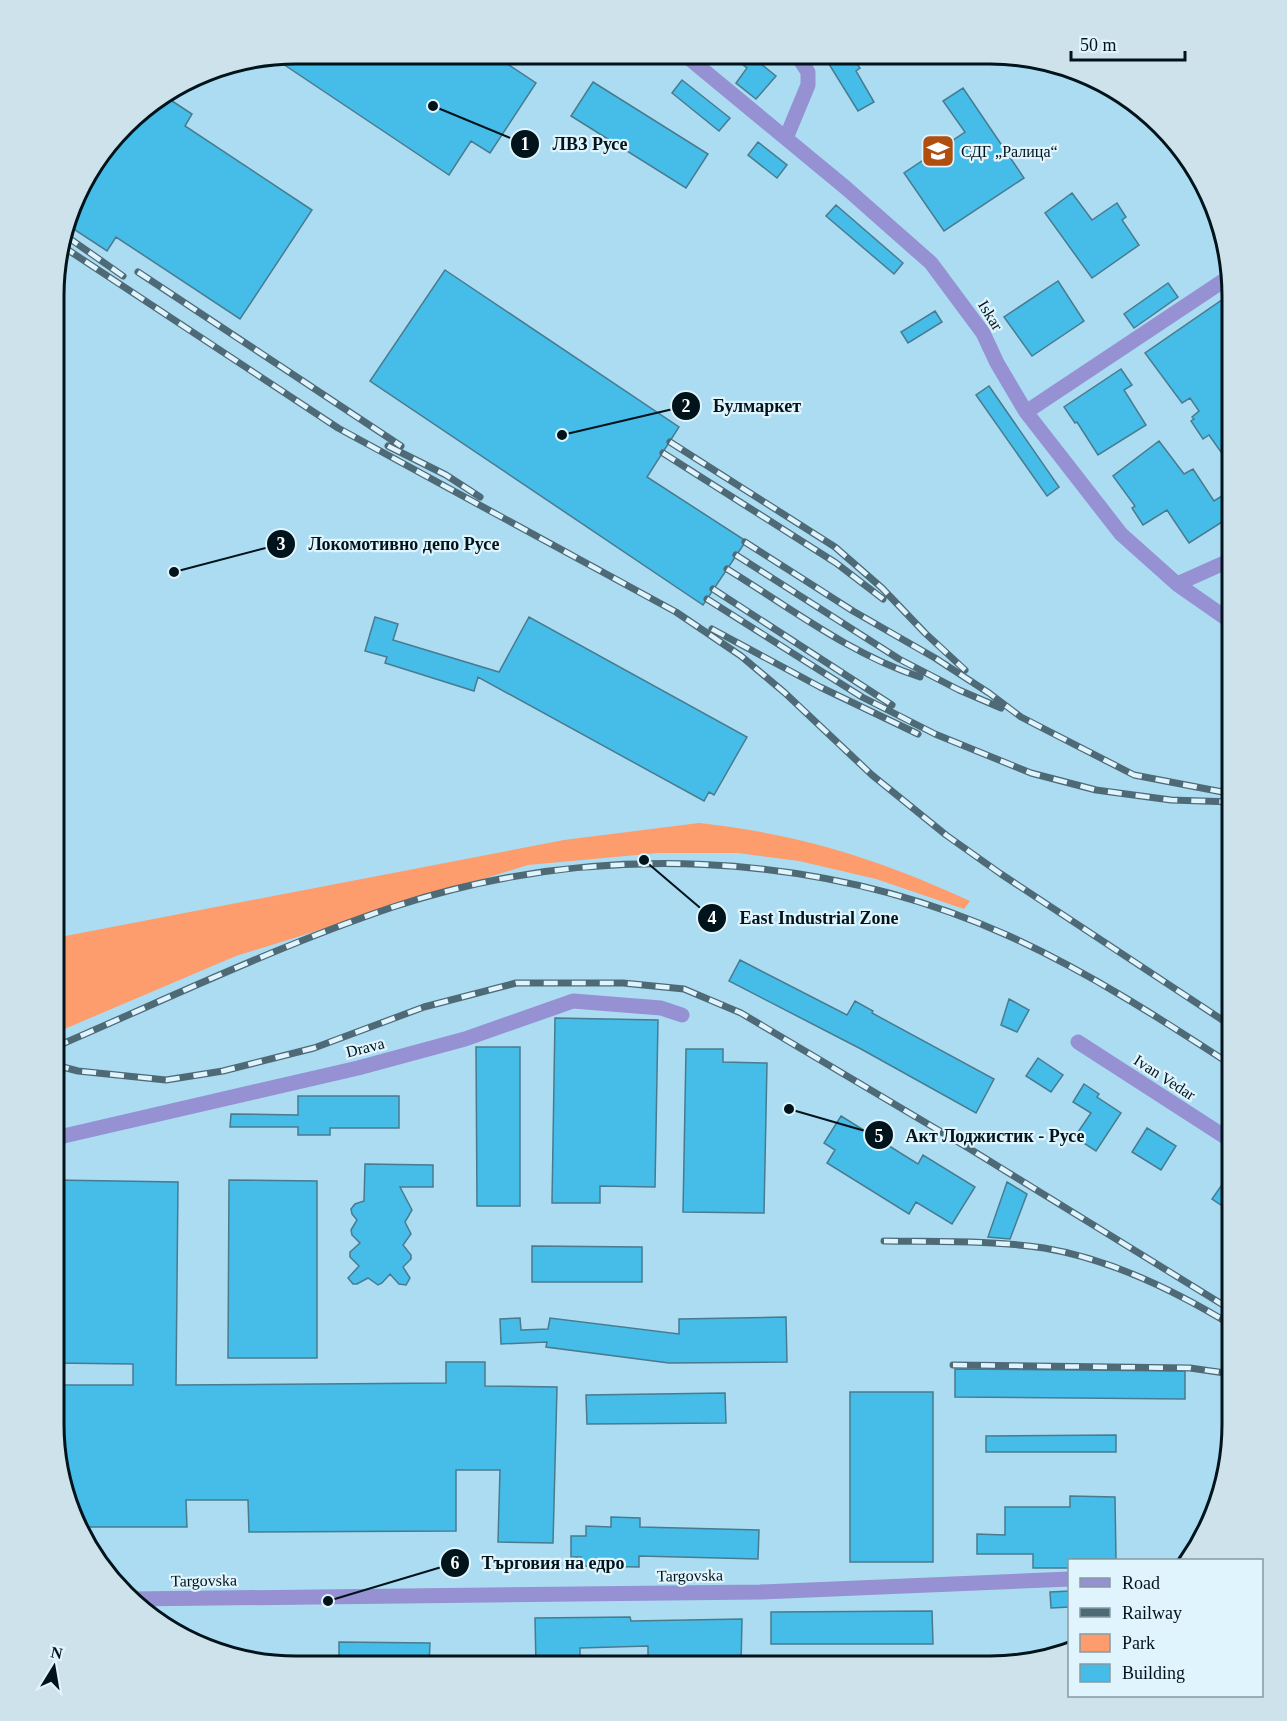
<svg xmlns="http://www.w3.org/2000/svg" width="1287" height="1721" viewBox="0 0 1287 1721" font-family="Georgia,serif">
<style>
.built{fill:#acdcf1}
.green{fill:#fd9c6d}
.building{fill:#46bce8;stroke:#487b8f;stroke-width:1.5}
.lines{fill:none;stroke-linecap:round;stroke-linejoin:round}
.minor{stroke:#9591d2;stroke-width:15}
.rail-casing{stroke:#4f6a77;stroke-width:7}
.rail{stroke:#dff4fd;stroke-width:4.5;stroke-dasharray:14;stroke-linecap:butt}
.labels{text-anchor:middle;stroke-width:4.5;stroke-linejoin:round;paint-order:stroke}
.poi-label{font-size:16px;fill:#01131b;stroke:#dff4fd;text-anchor:start}
.street-label{font-size:16px;fill:#01131b;stroke:#dff4fd}
.rim{fill:none;stroke:#01131b;stroke-width:3}
.leader{fill:none;stroke:#01131b;stroke-width:2}
.callout-dot{fill:#01131b;stroke:#dff4fd;stroke-width:2}
.mark-label{font-size:18px;text-anchor:middle;font-weight:bold;fill:#fff}
.callout-label{font-size:18px;text-anchor:middle;font-weight:bold;fill:#01131b;stroke:#dff4fd;stroke-width:4.5;stroke-linejoin:round;paint-order:stroke}
</style>
<rect width="100%" height="100%" fill="#c0eafd"/>
<path class="built" d="M296 54 1023 56 1126 95 1173 137 1208 189 1233 296 1232 1441 1220 1503 1191 1560H1070L1069 1649 991 1667 265 1665 161 1626 114 1585 79 1532 54 1425 56 264 86 175 137 114 218 67Z"/>
<path class="green" d="M699 823C799 834 879 859 970 901L964 909 876 879 799 861 738 853H658L528 865 236 956 55 1033V938L564 840Z"/>
<path class="building" d="M296 54 494 55 536 83 490 153 471 141 449 175 274 58Z
M730 55 751 56 776 76 756 99 736 83 747 68Z
M824 56H851L860 68 856 71 874 102 858 111Z
M682 80 730 118 719 131 672 93Z
M593 82 708 154 686 188 571 116Z
M963 88 1024 178 944 231 904 173 965 132 943 101Z
M166 97 192 114 185 126 312 210 240 319 116 237 107 251 69 226 86 175 137 114Z
M758 142 787 165 777 178 748 155Z
M1072 193 1092 220 1117 203 1126 217 1122 220 1139 245 1092 278 1045 213Z
M836 205 903 263 894 274 826 216Z
M445 270 679 427 647 477 746 541 703 605 370 381Z
M1058 281 1084 321 1032 356 1004 317Z
M1168 283 1178 297 1134 328 1124 314Z
M1232 293 1233 296V469L1209 435 1203 439 1191 421 1194 419 1192 417 1199 411 1190 398 1182 403 1145 353Z
M935 311 942 322 908 343 901 332Z
M1121 369 1132 385 1124 390 1146 425 1098 455 1077 422 1075 423 1064 407Z
M989 386 1059 487 1047 496 976 395Z
M1159 441 1184 474 1193 469 1214 501 1233 489V515L1189 543 1167 510 1143 525 1132 508 1135 506 1113 476Z
M375 617 398 624 393 640 499 672 529 617 747 737 714 795 709 792 704 801 478 677 474 691 385 663 387 657 365 651Z
M740 960 847 1015 855 1001 873 1011 872 1013 994 1079 976 1113 861 1049 729 981Z
M1009 999 1029 1010 1017 1032 1001 1025Z
M555 1018 658 1020 655 1187 600 1186V1203H552Z
M476 1047H520V1206H477Z
M686 1049H723V1062L767 1063 764 1213 683 1212Z
M1038 1058 1063 1075 1051 1092 1026 1076Z
M1084 1084 1099 1094 1097 1097 1121 1113 1096 1151 1082 1142 1085 1136 1078 1132 1091 1113 1073 1102Z
M298 1096H399V1128H330V1135H298V1127H230L231 1114 298 1115Z
M841 1116 918 1164 923 1155 975 1187 952 1224 916 1202 909 1214 827 1163 835 1150 824 1143Z
M1147 1128 1176 1146 1161 1170 1132 1152Z
M365 1164 433 1165V1187H400L412 1210 405 1222 411 1234 403 1245 411 1255V1259L403 1267 410 1278 406 1285 399 1284 390 1274 382 1283 378 1285 368 1278 357 1284H353L348 1278 359 1266 350 1257V1252L360 1243 352 1235 351 1230 357 1220 352 1214 351 1209 355 1204 364 1201Z
M1233 1169V1213L1212 1199Z
M54 1180 178 1182 176 1385 446 1383V1362H485V1386L557 1387 553 1543 498 1542 500 1470H456V1531L249 1532 248 1500H186L187 1527H78L54 1425V1385H133V1364L54 1363Z
M229 1180 317 1181V1358H228Z
M1007 1182 1027 1194 1010 1239 988 1237Z
M532 1246 642 1247V1282H532Z
M786 1317 787 1362 669 1363 546 1347 547 1342 501 1344 500 1319 520 1318 521 1330 548 1329 550 1318 679 1334V1319Z
M955 1369 1185 1371V1399L955 1397Z
M850 1392H933V1562H850Z
M725 1393 726 1423 587 1424 586 1395Z
M1116 1435V1452H986V1436Z
M1070 1496 1115 1497 1116 1559H1074L1070 1560V1568H1033V1554H977V1534L1005 1535V1507H1070Z
M611 1517 640 1518V1527L759 1530 758 1559 639 1556V1567L580 1566 581 1557H571V1536H586V1526L611 1527Z
M1070 1591V1607L1051 1608 1050 1592Z
M932 1611 933 1644H771V1612Z
M630 1617 631 1621 742 1619 741 1666H648V1646L580 1648V1666H536L535 1618Z
M339 1642 430 1643 429 1665H339Z"/>
<g class="lines">
<path class="minor" d="M685 55 846 188 931 263 983 333 997 363 1026 412 1121 534 1177 584 1233 623
M786 138 808 85V72L797 55
M1026 412 1229 277
M1177 584 1233 559
M1078 1042 1233 1142
M55 1138 358 1068 465 1039 573 1001 661 1008 682 1015
M131 1599 760 1592 1070 1579"/>
<defs>
<path id="rail" d="M66 236 123 276
M62 246 338 428 676 612 741 656 785 693 872 775 946 835 1001 874 1233 1027
M138 272 401 446
M670 442 835 547 882 588 925 633 965 670
M388 446 446 475 480 497
M663 453 836 563 883 599
M745 542 853 611 935 658 989 693 1021 717 1134 775 1233 794
M736 555 899 659 959 690 1001 708
M727 569C789 607 850 654 920 677
M713 589 892 705
M707 599 862 697 935 734 1031 773 1096 790 1171 800 1233 802
M712 629 820 687 918 734
M55 1047C167 999 277 946 393 907 592 841 818 850 1009 936 1088 972 1161 1019 1233 1066
M55 1065 78 1071 166 1080 223 1071 314 1048 424 1007 516 983H623L684 989 741 1013 970 1149 1233 1311
M884 1241C937 1242 991 1240 1044 1248 1110 1259 1176 1291 1233 1326
M953 1365 1190 1368 1232 1374"/>
</defs>
<use href="#rail" class="rail-casing"/>
<use href="#rail" class="rail"/>
</g>
<defs>
<symbol id="school-square" viewBox="-11 -11 22 22"><rect x="-9" y="-9" width="18" height="18" rx="4" fill="#b04e10" stroke="#dff4fd"/><path d="M0-5L7-2L0 1L-7-2ZM-4 1L0 2.5L4 1V4Q0 6-4 4Z" fill="#fff"/></symbol>
</defs>
<g fill-rule="evenodd">
<use href="#school-square" x="919" y="132" width="38" height="38"/>
</g>
<g class="labels">
<g class="poi-label">
<text x="961" y="157">СДГ „Ралица“</text>
</g>
<g class="street-label">
<text transform="translate(991 315) rotate(58)" y="6">Iskar</text>
<text transform="translate(365 1047) rotate(-14)" y="6">Drava</text>
<text transform="translate(1165 1077) rotate(33)" y="6">Ivan Vedar</text>
<text transform="translate(690 1575) rotate(-1)" y="6">Targovska</text>
<text transform="translate(204 1580) rotate(-1)" y="6">Targovska</text>
</g>
</g>
<path d="M0 0H1287V1721H0ZM296 64H990A232 232 0 0 1 1222 296V1424A232 232 0 0 1 990 1656H296A232 232 0 0 1 64 1424V296A232 232 0 0 1 296 64Z" fill="#cde2eb" fill-rule="evenodd"/>
<path class="rim" d="M296 64H990A232 232 0 0 1 1222 296V1424A232 232 0 0 1 990 1656H296A232 232 0 0 1 64 1424V296A232 232 0 0 1 296 64Z"/>
<path class="leader" d="M433 106L525 144M562 435L686 406M174 572L281 544M644 860L712 918M789 1109L879 1135M328 1601L455 1563"/>
<g class="callout-dot">
<circle cx="433" cy="106" r="6"/>
<circle cx="562" cy="435" r="6"/>
<circle cx="174" cy="572" r="6"/>
<circle cx="644" cy="860" r="6"/>
<circle cx="789" cy="1109" r="6"/>
<circle cx="328" cy="1601" r="6"/>
<circle cx="525" cy="144" r="15"/>
<circle cx="686" cy="406" r="15"/>
<circle cx="281" cy="544" r="15"/>
<circle cx="712" cy="918" r="15"/>
<circle cx="879" cy="1135" r="15"/>
<circle cx="455" cy="1563" r="15"/>
</g>
<g class="mark-label">
<text x="525" y="150">1</text>
<text x="686" y="412">2</text>
<text x="281" y="550">3</text>
<text x="712" y="924">4</text>
<text x="879" y="1142">5</text>
<text x="455" y="1569">6</text>
</g>
<g class="callout-label">
<text x="590" y="150">ЛВЗ Русе</text>
<text x="757" y="412">Булмаркет</text>
<text x="404" y="550">Локомотивно депо Русе</text>
<text x="819" y="924">East Industrial Zone</text>
<text x="995" y="1142">Акт Лоджистик - Русе</text>
<text x="553" y="1569">Търговия на едро</text>
</g>
<rect x="1068" y="1559" width="195" height="138" fill="#dff4fd" stroke="#869aa3" stroke-width="1.5"/>
<rect x="1080" y="1578" width="30" height="9" fill="#9591d2" stroke="#869aa3" stroke-width="1.5"/>
<text x="1122" y="1589" font-size="18" fill="#01131b">Road</text>
<rect x="1080" y="1608" width="30" height="9" fill="#4f6a77" stroke="#869aa3" stroke-width="1.5"/>
<text x="1122" y="1619" font-size="18" fill="#01131b">Railway</text>
<rect x="1080" y="1634" width="30" height="18" fill="#fd9c6d" stroke="#869aa3" stroke-width="1.5"/>
<text x="1122" y="1649" font-size="18" fill="#01131b">Park</text>
<rect x="1080" y="1664" width="30" height="18" fill="#46bce8" stroke="#869aa3" stroke-width="1.5"/>
<text x="1122" y="1679" font-size="18" fill="#01131b">Building</text>
<g transform="translate(54 1667) rotate(11)" stroke="#dff4fd" stroke-width="4.5" paint-order="stroke">
<path d="M0-4.5L10 22L0 15L-10 22Z" fill="#01131b"/>
<text y="-9" font-size="16" font-weight="bold" text-anchor="middle" fill="#01131b">N</text>
</g>
<path d="M1071 51v9h114v-9" fill="none" stroke="#01131b" stroke-width="3"/>
<text x="1080" y="51" font-size="18" fill="#01131b" stroke="#dff4fd" stroke-width="4.5" paint-order="stroke">50 m</text>
</svg>
